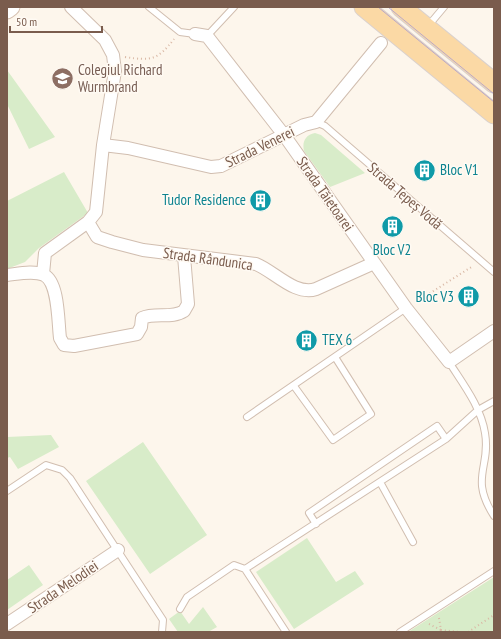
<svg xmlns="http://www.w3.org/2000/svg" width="501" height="639" viewBox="0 0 501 639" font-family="'PT Sans Narrow',sans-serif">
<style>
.green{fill:#d8ecc9}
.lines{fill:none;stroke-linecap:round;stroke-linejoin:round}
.lane-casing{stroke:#d1beb0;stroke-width:8}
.street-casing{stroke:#d1beb0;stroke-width:14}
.secondary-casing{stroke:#d6c0b0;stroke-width:19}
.primary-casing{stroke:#dad1cd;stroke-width:21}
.path{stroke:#d9b8a5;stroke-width:2;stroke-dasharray:1 3;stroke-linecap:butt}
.lane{stroke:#fff;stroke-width:6}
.street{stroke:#fff;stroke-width:12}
.secondary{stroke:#fff;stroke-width:17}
.primary{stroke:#fbd9a5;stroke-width:19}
.tram{stroke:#b9a8c9;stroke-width:1}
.labels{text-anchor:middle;stroke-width:3;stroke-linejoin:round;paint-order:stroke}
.education-label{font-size:15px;fill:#785e54;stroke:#fffaf3;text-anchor:start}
.street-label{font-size:15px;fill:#7a5c4d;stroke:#fffaf3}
.culture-label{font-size:15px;fill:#0d838f;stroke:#fffaf3;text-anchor:start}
</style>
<rect width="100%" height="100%" fill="#fdf6ec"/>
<path class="green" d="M7 70 55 137 29 149 7 104Z
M315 133 321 135 365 173 330 187 304 151C302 142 305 135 315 133Z
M64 172 88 213 39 248 25 262 7 269V201Z
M51 435 59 447 18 469 10 457 7 458V437Z
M143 442 207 535 150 574 86 481Z
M307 538 336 582 355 571 364 584 294 629 256 572Z
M29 565 43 585 7 610V580Z
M494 577V632H408Z
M203 607 217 627 208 632H178L169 619 180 611 189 624Z"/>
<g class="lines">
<defs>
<path id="lane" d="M149 7 180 32 195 34
M428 26 444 7
M207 36 234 7
M316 122 325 126 494 272
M449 362C463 384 481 407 485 433 491 468 469 477 494 516
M294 386 333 440 371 414 335 357
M247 417 406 308
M380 482 413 542
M7 491 46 465 62 470 70 478 163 620 162 632
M316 524 309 513 437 426 446 439
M180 609 187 597 234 565 245 569
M286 632 245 569 446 439 478 410 494 401
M400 632 494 571"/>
<path id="street" d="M195 34 207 36 284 135 406 308 449 362 494 331
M103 145 128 148 211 167 221 166 304 125 316 122 381 43
M88 222 97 237 112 242 143 250 256 264C274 271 295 296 316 289L374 263
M43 274 45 253 88 222 96 212 103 145 115 71 113 55 105 40 71 7
M7 275C17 274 34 270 44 275 59 282 58 323 60 338L64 345 74 346 137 334 141 327 142 318C155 312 172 319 184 311L188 304 184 256
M7 624 118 550"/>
<path id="secondary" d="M7 10 11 7"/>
<path id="primary" d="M364 7 494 114
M401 7 494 83"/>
</defs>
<use href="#lane" class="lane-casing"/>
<use href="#street" class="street-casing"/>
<use href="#secondary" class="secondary-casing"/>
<use href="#primary" class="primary-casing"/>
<path class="path" d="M125 57C151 61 158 60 174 39
M416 302 473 266
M439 618 441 630 460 632
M429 624 441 630V632
M468 632 494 615"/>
<use href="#lane" class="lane"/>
<use href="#street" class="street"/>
<use href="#secondary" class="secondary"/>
<use href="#primary" class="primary"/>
<path class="tram" d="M378 7 494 102
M388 7 494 94"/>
</g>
<defs>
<symbol id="school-disc" viewBox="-11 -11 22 22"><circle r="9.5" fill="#8d6e63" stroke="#fffaf3"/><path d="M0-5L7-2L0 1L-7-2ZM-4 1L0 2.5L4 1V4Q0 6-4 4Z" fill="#fff"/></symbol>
<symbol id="building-disc" viewBox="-11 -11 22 22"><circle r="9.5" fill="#0f9aa8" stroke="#fffaf3"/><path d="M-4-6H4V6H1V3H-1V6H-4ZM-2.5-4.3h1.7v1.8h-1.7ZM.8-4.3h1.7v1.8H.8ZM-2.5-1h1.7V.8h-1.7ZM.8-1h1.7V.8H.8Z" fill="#fff"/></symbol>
</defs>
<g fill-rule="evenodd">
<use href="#school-disc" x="50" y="66" width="25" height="25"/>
<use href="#building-disc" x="412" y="158" width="25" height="25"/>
<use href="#building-disc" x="248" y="188" width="25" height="25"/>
<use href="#building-disc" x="380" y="214" width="25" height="25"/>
<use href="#building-disc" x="456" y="284" width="25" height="25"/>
<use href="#building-disc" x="294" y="328" width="25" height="25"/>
</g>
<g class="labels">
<g class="education-label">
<text x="78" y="75">Colegiul Richard<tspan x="78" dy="17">Wurmbrand</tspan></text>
</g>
<g class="street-label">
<text transform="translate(260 147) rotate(-26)" y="5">Strada Venerei</text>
<text transform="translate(325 194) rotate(55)" y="5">Strada Tăietoarei</text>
<text transform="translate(405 196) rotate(41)" y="5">Strada Țepeș Vodă</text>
<text transform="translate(208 259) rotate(8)" y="5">Strada Rândunica</text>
<text transform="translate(63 587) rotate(-34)" y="5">Strada Melodiei</text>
</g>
<g class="culture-label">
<text x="440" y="175">Bloc V1</text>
<text x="246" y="205" text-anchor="end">Tudor Residence</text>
<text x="392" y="255" text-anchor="middle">Bloc V2</text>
<text x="454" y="302" text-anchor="end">Bloc V3</text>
<text x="322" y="345">TEX 6</text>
</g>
</g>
<rect width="501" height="639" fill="none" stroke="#7a5c4d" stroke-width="16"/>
<path d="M10 26v6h92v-6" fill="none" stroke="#7a5c4d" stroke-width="2"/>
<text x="16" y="26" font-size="12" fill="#7a5c4d" stroke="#fffaf3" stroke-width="3" paint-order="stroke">50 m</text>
</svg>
